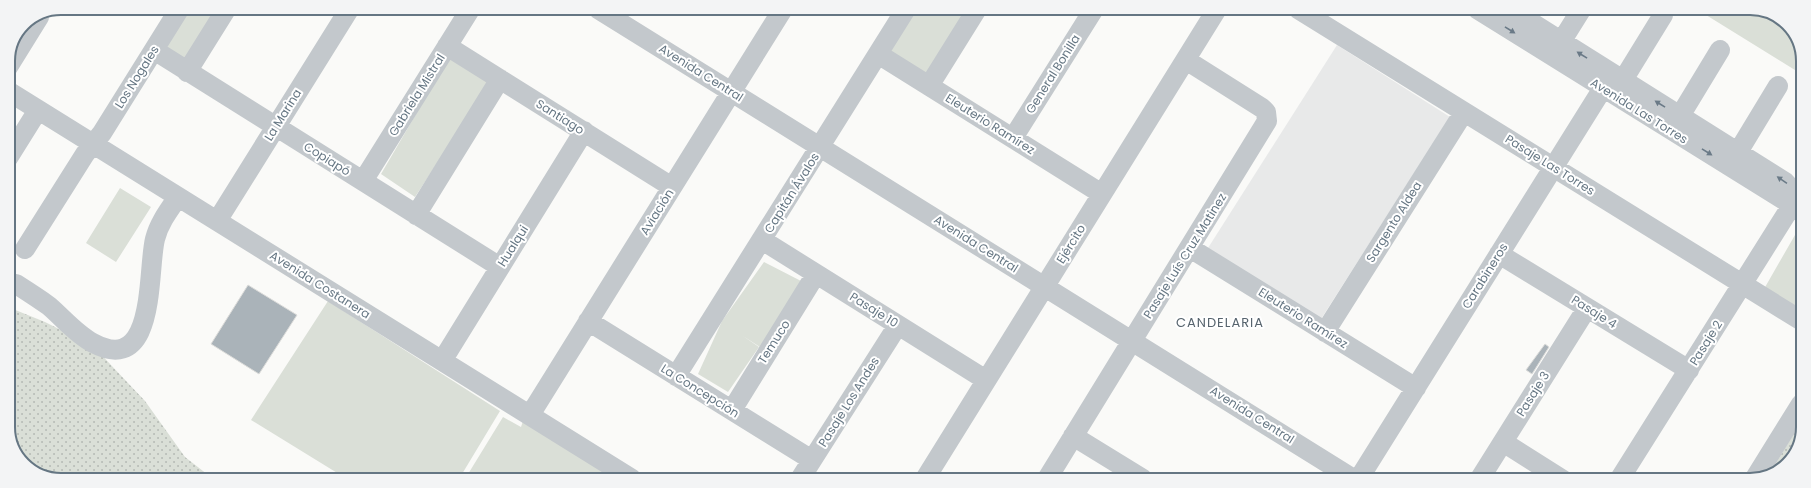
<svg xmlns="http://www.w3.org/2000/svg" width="1811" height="488" viewBox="0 0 1811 488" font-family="Poppins,sans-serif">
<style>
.built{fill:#e8e9e9}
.grass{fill:url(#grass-dots)}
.green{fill:#dadfd7}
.building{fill:#aab3b9;stroke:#dcdcda}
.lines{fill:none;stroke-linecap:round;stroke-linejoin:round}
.minor{stroke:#c3c8cc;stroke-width:20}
.oneway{fill:#6a7a87}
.labels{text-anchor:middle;stroke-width:4;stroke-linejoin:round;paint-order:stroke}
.street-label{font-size:12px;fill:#657683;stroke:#fff}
.neighbourhood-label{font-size:13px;letter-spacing:1px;fill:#57646e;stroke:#fff}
.rim{fill:none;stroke:#657683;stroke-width:2}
</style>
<defs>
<pattern id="grass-dots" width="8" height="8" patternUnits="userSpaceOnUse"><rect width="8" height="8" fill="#dadfd7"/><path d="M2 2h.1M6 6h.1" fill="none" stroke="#b4b9b4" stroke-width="1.8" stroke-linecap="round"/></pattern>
</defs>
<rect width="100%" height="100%" fill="#fafaf8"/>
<path class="built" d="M1337 45 1450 117 1321 319 1208 248Z"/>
<path class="grass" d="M8 307 45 322 93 346 145 401 185 457 212 478H47L21 462 8 431Z
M1801 422V441L1783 469 1769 474Z"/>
<path class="green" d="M191 8H221L189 62 166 47Z
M914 9H969L926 76 887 52Z
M1698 10H1764L1790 26 1803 57V75Z
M450 56 490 82 415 197 381 174Z
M120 188 151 207 116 262 86 243Z
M1799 228 1802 230V310L1764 289Z
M764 262 803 282 760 347 743 336 759 347 728 392 698 374 722 321Z
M328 301 500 411 459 479H347L251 420Z
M503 417 521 427 523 421 615 479H465Z"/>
<path class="building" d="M248 285 297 315 259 374 211 344Z
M1545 344 1549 347 1532 374 1526 370Z"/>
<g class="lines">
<path class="minor" d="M598 9 1355 480
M1298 9 1802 321
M1477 9 1792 205 1802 213
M1510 9 1785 182 1797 195 1801 212
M1561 42 1581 10
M447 46 672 187
M154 50 500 267
M878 54 1102 194
M8 67 39 17
M187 72 227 8
M1623 80 1663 15
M929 86 977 9
M8 91 632 479
M1680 116 1720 50
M1013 138 1094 9
M1738 152 1778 86
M8 158 38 110
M363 181 471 8
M416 215 500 79
M217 221 350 8
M762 240 986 380
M1190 248 1416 388
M25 249 85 154 102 133 180 8
M1499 254 1689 370
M16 284C27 291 38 298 49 306 63 318 76 334 93 343 157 377 147 271 155 239 159 223 169 210 178 197
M588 321 812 460
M1325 332 1464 112
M442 361 584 131
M676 376 906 9
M732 410 816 274
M530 415 783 9
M1073 436 1143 479
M1503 442 1563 480
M1755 478 1801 404
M800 479 898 325
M925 479 1217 9
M1047 479 1267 121 1266 112 1262 108 1186 60
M1358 480 1603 88 1615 75
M1479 480 1587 308
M1619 480 1792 205"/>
</g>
<defs><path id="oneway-solid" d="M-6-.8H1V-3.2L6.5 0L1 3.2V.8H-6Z"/></defs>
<g class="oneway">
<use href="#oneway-solid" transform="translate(1510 30) rotate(32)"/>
<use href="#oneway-solid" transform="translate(1582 55) rotate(-148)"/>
<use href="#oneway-solid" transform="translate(1660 104) rotate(-148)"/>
<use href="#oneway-solid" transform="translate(1707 152) rotate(32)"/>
<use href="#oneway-solid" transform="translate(1782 180) rotate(-146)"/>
</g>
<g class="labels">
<g class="street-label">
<text transform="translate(701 73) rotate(32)" y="4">Avenida Central</text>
<text transform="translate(1053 74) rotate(-58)" y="4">General Bonilla</text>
<text transform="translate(137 77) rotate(-58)" y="4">Los Nogales</text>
<text transform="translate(417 95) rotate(-58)" y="4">Gabriela Mistral</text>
<text transform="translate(1639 111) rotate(32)" y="4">Avenida Las Torres</text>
<text transform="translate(283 115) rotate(-58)" y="4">La Marina</text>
<text transform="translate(560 117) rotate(32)" y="4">Santiago</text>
<text transform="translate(990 124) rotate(32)" y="4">Eleuterio Ramírez</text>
<text transform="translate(327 159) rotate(32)" y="4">Copiapó</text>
<text transform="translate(1550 165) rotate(32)" y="4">Pasaje Las Torres</text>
<text transform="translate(792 193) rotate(-58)" y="4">Capitán Ávalos</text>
<text transform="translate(657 212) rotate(-58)" y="4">Aviación</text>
<text transform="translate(1394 222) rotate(-58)" y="4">Sargento Aldea</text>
<text transform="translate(976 244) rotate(32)" y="4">Avenida Central</text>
<text transform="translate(1071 244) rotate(-58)" y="4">Ejército</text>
<text transform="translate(513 246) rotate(-58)" y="4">Hualqui</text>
<text transform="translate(1185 256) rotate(-58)" y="4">Pasaje Luís Cruz Matinez</text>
<text transform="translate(1485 276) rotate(-58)" y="4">Carabineros</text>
<text transform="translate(320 285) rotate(32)" y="4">Avenida Costanera</text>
<text transform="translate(874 310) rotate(32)" y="4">Pasaje 10</text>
<text transform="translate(1594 312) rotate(32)" y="4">Pasaje 4</text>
<text transform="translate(1303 318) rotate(32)" y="4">Eleuterio Ramírez</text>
<text transform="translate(774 342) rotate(-58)" y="4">Temuco</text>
<text transform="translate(1706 343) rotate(-58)" y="4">Pasaje 2</text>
<text transform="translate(700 391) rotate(32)" y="4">La Concepción</text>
<text transform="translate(1533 394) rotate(-58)" y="4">Pasaje 3</text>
<text transform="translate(849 402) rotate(-58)" y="4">Pasaje Los Andes</text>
<text transform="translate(1252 415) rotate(32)" y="4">Avenida Central</text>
</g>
<g class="neighbourhood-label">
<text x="1220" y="327">CANDELARIA</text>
</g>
</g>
<path d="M0 0H1811V488H0ZM61 15H1750A46 46 0 0 1 1796 61V427A46 46 0 0 1 1750 473H61A46 46 0 0 1 15 427V61A46 46 0 0 1 61 15Z" fill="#f3f4f5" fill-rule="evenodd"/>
<path class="rim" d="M61 15H1750A46 46 0 0 1 1796 61V427A46 46 0 0 1 1750 473H61A46 46 0 0 1 15 427V61A46 46 0 0 1 61 15Z"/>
</svg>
